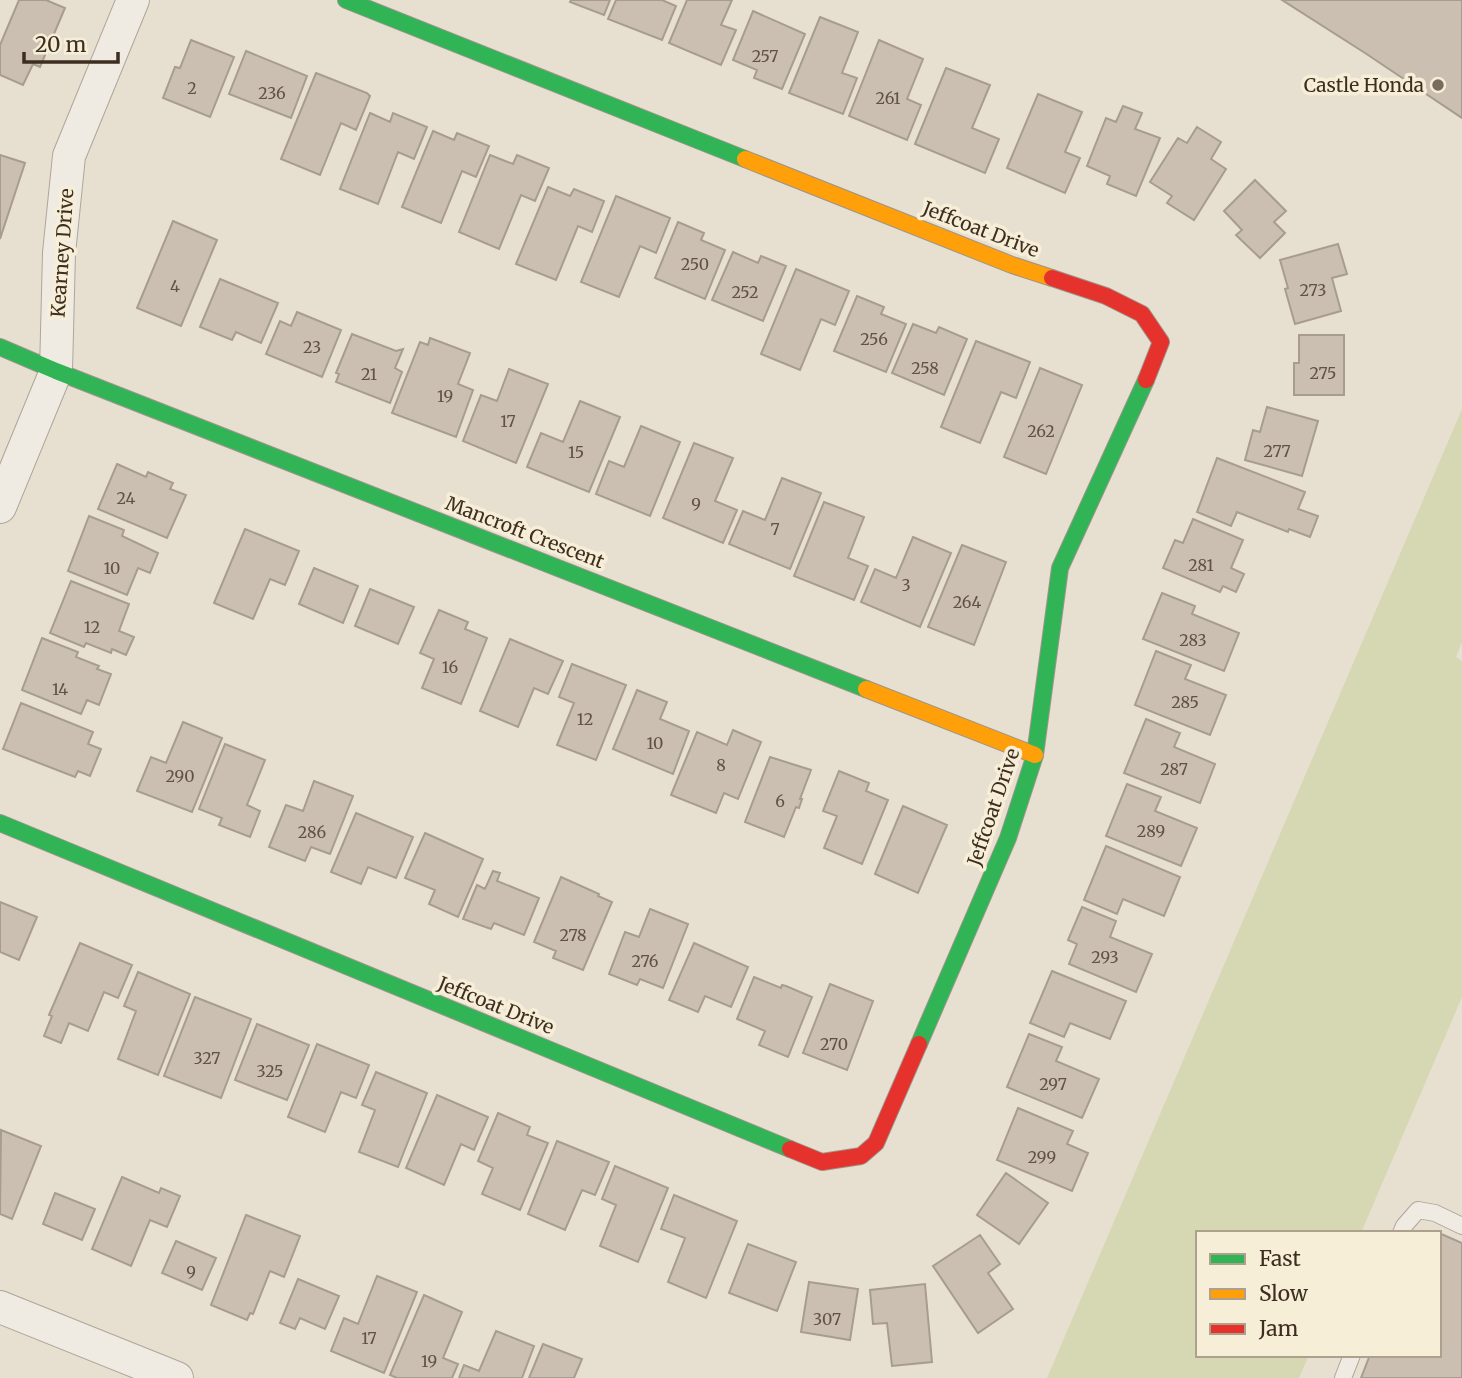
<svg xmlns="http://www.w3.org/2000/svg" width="1462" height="1378" viewBox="0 0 1462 1378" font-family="Merriweather,serif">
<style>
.green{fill:#d6d7b3}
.building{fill:#cbbfb2;stroke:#a89c90;stroke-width:2}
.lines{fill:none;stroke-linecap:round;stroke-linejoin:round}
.lane-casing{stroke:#ada599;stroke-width:18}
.street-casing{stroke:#ada599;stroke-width:34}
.fast-casing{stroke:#9c958a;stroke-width:18}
.slow-casing{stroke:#9c958a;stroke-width:18}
.jam-casing{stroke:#9c958a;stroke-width:18}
.lane{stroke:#efebe3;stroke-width:16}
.street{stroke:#efebe3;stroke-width:32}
.fast{stroke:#30b455;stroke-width:16}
.slow{stroke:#ff9f0a;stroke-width:16}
.jam{stroke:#e5322d;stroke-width:16}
.poi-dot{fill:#786c5e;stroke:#f7eed8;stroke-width:2.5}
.labels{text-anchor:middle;stroke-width:7;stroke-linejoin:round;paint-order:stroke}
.number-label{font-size:16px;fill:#605244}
.poi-label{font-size:19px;fill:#3d2e20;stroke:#f7eed8;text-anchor:end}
.street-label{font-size:19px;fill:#3d2e20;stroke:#f7eed8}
</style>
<rect width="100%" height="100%" fill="#e7e0d1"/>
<path class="green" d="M1462 409V642L1456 657 1462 661V997L1361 1233H1198V1355H1309L1299 1378H1047Z"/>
<path class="building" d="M19 0H46L65 8 40 67 33 64 23 85 0 75V45Z
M571 0H610L604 15 570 2Z
M616 0H662L676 6 662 40 608 19Z
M687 0H732L721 25 736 30 721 65 669 43Z
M1282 0H1462V118L1365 53Z
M753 11 805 34 782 89 754 78 757 70 733 60Z
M820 17 858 32 842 73 857 78 843 114 789 93Z
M191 40 234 57 210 117 163 98 175 67 180 68Z
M879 40 923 59 907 99 921 105 907 140 849 116Z
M246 51 307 76 291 118 229 94Z
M946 68 990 85 972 128 999 139 985 173 915 144Z
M316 73 367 93 370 96 356 130 341 123 320 175 281 159Z
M1038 94 1082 112 1065 152 1080 158 1065 193 1007 168Z
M1123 106 1142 113 1135 129 1160 138 1136 196 1107 184 1110 176 1087 166 1106 118 1116 122Z
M370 113 390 122 393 113 427 127 414 159 398 152 378 204 340 189Z
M1197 127 1221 142 1211 159 1226 169 1194 220 1167 203 1172 196 1150 182 1178 138 1187 143Z
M433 131 454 140 457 133 489 146 476 177 462 171 441 223 402 207Z
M0 155 25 163 0 239Z
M490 155 513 164 517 155 549 168 535 201 521 195 499 249 459 232Z
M1255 180 1286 211 1274 222 1285 233 1260 258 1236 235 1242 230 1224 211Z
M548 187 570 196 574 189 604 201 592 232 578 226 556 280 516 264Z
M616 196 670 218 656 253 640 246 619 297 581 282Z
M173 221 217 240 181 326 137 308Z
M678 222 704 233 701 240 725 250 705 299 655 278Z
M1338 244 1347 274 1332 278 1341 311 1295 324 1285 289 1288 288 1280 260Z
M733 252 758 263 761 256 786 266 763 321 712 300Z
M796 269 849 291 835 325 821 319 800 370 761 354Z
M220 279 278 303 261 343 236 332 232 340 200 327Z
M857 296 884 307 881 314 906 324 886 372 834 351Z
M297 312 341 330 322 377 266 354 280 321 291 326Z
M913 324 936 333 939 327 967 339 944 395 892 373Z
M352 334 396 351 403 349 395 368 402 372 390 403 336 382 339 374 336 373Z
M1299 335H1344V395H1294V363H1299Z
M430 338 470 353 458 384 473 390 456 437 392 413 420 342 428 345Z
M976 341 1030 362 1016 398 1001 392 980 443 941 427Z
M1040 368 1082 385 1046 474 1004 457Z
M509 369 548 384 516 463 463 441 481 395 497 401Z
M580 401 620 417 589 492 527 467 541 433 563 442Z
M1267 407 1318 421 1302 476 1245 460 1253 430 1260 432Z
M641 426 680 442 650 516 596 494 609 461 624 467Z
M694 443 733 458 715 501 737 510 723 543 663 518Z
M1217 458 1305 492 1298 509 1318 516 1310 537 1289 529 1288 532 1237 512 1231 526 1197 512Z
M117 464 146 477 148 472 173 483 170 489 186 495 167 538 98 509Z
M782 478 821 493 790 569 729 544 743 511 765 520Z
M824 502 864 517 848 558 868 566 854 600 794 576Z
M89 516 124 530 122 536 158 553 150 573 138 568 127 595 68 571Z
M1193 519 1243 540 1231 568 1244 574 1236 592 1223 586 1220 592 1163 568 1175 540 1183 543Z
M245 529 299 551 285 585 270 579 253 619 214 603Z
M913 537 951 553 920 627 861 602 875 569 896 578Z
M962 545 1006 562 974 645 928 627Z
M314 568 358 586 343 623 299 604Z
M71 581 129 604 119 631 134 637 126 655 112 649 111 653 86 643 84 647 50 633Z
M370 589 414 607 398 644 355 626Z
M1162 593 1195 606 1192 614 1239 633 1224 671 1143 639Z
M439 610 468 622 465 629 487 638 461 704 422 688 434 659 420 653Z
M42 638 78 652 76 657 99 666 97 669 111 674 99 705 87 700 81 714 22 690Z
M510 639 563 661 548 694 534 688 518 727 480 711Z
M1156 651 1191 665 1185 679 1226 695 1210 735 1135 705Z
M572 664 626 685 596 760 557 745 574 703 559 697Z
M637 690 667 702 660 719 689 731 673 774 613 749Z
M21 703 93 732 88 744 101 749 90 776 78 771 75 777 3 749Z
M1146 719 1180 733 1174 747 1215 764 1200 803 1124 773Z
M183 722 222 738 192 812 137 791 151 757 166 763Z
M733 730 761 742 738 799 724 793 716 813 671 795 697 732 727 745Z
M225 744 265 760 247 805 260 811 250 837 219 825 222 818 199 809Z
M770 757 811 770 800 799H802L799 808 796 807 784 837 745 822Z
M839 771 869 783 866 791 888 800 862 864 824 848 837 816 823 811Z
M314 781 353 796 330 854 311 847 305 861 269 847 286 805 303 811Z
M1127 784 1161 797 1155 811 1197 828 1181 866 1106 836Z
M903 806 947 825 918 893 875 874Z
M356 813 413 837 396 878 368 867 361 884 331 872Z
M425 833 483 859 458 917 429 904 435 890 405 878Z
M1106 846 1180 877 1164 916 1123 899 1117 914 1084 900Z
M493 871 500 873 497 881 539 898 524 935 494 923 491 929 463 919 477 885 485 889Z
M561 877 599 894 598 896 612 902 583 970 553 958 556 951 534 942Z
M0 902 37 917 19 960 0 952Z
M1082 907 1116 921 1110 937 1152 954 1136 992 1069 964 1077 944 1068 940Z
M650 909 688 924 663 988 640 979 637 985 609 974 625 932 639 937Z
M80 943 132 965 118 998 104 992 88 1031 69 1023 61 1043 44 1036 52 1016 49 1015Z
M694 943 748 967 731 1007 705 996 698 1012 669 1000Z
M1052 971 1126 1001 1110 1039 1070 1023 1064 1037 1030 1023Z
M138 972 190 994 158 1075 118 1059 136 1011 124 1006Z
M754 977 781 988 782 985 786 986 812 997 788 1057 759 1045 765 1031 737 1019Z
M830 984 873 1001 847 1070 803 1053Z
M195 997 251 1019 221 1098 164 1076Z
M257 1024 309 1045 287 1100 235 1080Z
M1029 1034 1062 1047 1056 1061 1099 1079 1082 1118 1007 1087Z
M317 1044 369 1065 356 1098 341 1092 325 1132 288 1117Z
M376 1072 427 1093 398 1167 359 1152 375 1110 362 1105Z
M437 1095 488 1117 474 1150 461 1144 444 1185 406 1168Z
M1018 1108 1073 1131 1067 1144 1088 1153 1072 1191 997 1160Z
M498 1113 530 1127 527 1135 548 1143 520 1210 482 1194 493 1168 478 1161Z
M1 1130 41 1146 12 1219 0 1214Z
M557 1141 609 1162 595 1195 582 1190 565 1230 528 1214Z
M615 1166 668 1188 638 1262 600 1246 616 1205 602 1199Z
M1006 1173 1048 1203 1019 1244 977 1215Z
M122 1177 159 1193 161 1188 180 1196 167 1227 150 1220 131 1266 92 1249Z
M55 1193 95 1209 82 1240 43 1224Z
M674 1195 737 1221 706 1298 668 1282 685 1238 661 1229Z
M246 1215 300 1236 284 1277 270 1271 253 1314 250 1313 247 1320 211 1305Z
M1439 1233 1462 1243V1378H1361L1370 1355H1439Z
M980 1235 1000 1264 988 1273 1013 1309 978 1333 933 1266Z
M176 1241 216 1258 202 1290 162 1273Z
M748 1244 796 1262 777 1311 729 1293Z
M377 1276 417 1292 384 1373 331 1351 344 1318 358 1324Z
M298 1279 339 1296 325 1329 300 1318 295 1329 280 1323Z
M809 1282 858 1289 850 1340 801 1332Z
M925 1284 932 1362 892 1366 887 1323 873 1324 870 1290Z
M424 1295 462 1312 443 1358 458 1364 452 1378H397L390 1375Z
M496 1331 534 1346 522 1378H459L464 1365 479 1371Z
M543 1344 582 1359 574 1378H529Z"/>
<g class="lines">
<defs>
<path id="lane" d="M1401 1233 1404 1226 1418 1210 1435 1213 1462 1226
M1343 1378 1352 1355"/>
<path id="street" d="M0 507 56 371 59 253 69 156 133 0
M0 1307 177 1378"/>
<path id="fast" d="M346 0 745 159
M0 347 56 371 866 689
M0 823 790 1149
M919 1044 1008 838 1035 755 1060 568 1146 380"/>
<path id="slow" d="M745 159 1012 265 1052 278
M866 689 1035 755"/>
<path id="jam" d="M1052 278 1106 296 1142 314 1161 342 1146 380
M790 1149 822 1162 861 1156 876 1143 919 1044"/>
</defs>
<use href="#lane" class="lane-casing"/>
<use href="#street" class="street-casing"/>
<use href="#fast" class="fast-casing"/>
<use href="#slow" class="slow-casing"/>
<use href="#jam" class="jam-casing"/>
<use href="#lane" class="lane"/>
<use href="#street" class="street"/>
<use href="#fast" class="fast"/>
<use href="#slow" class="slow"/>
<use href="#jam" class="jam"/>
</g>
<circle class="poi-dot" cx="1438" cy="85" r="7"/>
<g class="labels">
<g class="number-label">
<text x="765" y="62">257</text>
<text x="192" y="94">2</text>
<text x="272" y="99">236</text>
<text x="888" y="104">261</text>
<text x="695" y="270">250</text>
<text x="175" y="292">4</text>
<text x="1313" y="296">273</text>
<text x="745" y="298">252</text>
<text x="874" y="345">256</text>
<text x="312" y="353">23</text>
<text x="925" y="374">258</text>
<text x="1323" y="379">275</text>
<text x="369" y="380">21</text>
<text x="445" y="402">19</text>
<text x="508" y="427">17</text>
<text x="1041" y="437">262</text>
<text x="1277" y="457">277</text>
<text x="576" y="458">15</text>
<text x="126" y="504">24</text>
<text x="696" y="510">9</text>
<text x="775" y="535">7</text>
<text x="1201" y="571">281</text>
<text x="112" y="574">10</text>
<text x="906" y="591">3</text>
<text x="967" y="608">264</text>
<text x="92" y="633">12</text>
<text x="1193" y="646">283</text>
<text x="450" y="673">16</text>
<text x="60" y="695">14</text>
<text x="1185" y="708">285</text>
<text x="585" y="725">12</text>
<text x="655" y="749">10</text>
<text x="721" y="771">8</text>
<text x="1174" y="775">287</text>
<text x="180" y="782">290</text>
<text x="780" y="807">6</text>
<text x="1151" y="837">289</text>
<text x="312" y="838">286</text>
<text x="573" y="941">278</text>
<text x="1105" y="963">293</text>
<text x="645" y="967">276</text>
<text x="834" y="1050">270</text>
<text x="207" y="1064">327</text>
<text x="270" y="1077">325</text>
<text x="1053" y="1090">297</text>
<text x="1042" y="1163">299</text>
<text x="191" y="1278">9</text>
<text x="827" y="1325">307</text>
<text x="369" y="1344">17</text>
<text x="429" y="1367">19</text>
</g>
<g class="poi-label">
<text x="1424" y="92">Castle Honda</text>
</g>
<g class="street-label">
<text transform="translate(981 229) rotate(21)" y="7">Jeffcoat Drive</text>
<text transform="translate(62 253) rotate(-86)" y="7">Kearney Drive</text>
<text transform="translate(525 532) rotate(21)" y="7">Mancroft Crescent</text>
<text transform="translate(993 807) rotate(-71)" y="7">Jeffcoat Drive</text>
<text transform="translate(496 1005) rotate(22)" y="7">Jeffcoat Drive</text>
</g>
</g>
<rect x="1196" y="1231" width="245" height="126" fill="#f7eed8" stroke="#ada18e" stroke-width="2"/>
<rect x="1210" y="1254" width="35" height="10" fill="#30b455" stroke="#ada18e" stroke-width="2"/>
<text x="1259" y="1266" font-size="21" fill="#3d2e20">Fast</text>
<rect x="1210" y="1289" width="35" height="10" fill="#ff9f0a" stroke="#ada18e" stroke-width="2"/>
<text x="1259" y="1301" font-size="21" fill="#3d2e20">Slow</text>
<rect x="1210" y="1324" width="35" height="10" fill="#e5322d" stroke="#ada18e" stroke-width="2"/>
<text x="1259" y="1336" font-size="21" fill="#3d2e20">Jam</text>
<path d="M24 52v10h94v-10" fill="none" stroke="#3d2e20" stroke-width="3.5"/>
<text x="35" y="52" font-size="21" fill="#3d2e20" stroke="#f7eed8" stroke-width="5" paint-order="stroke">20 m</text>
</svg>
